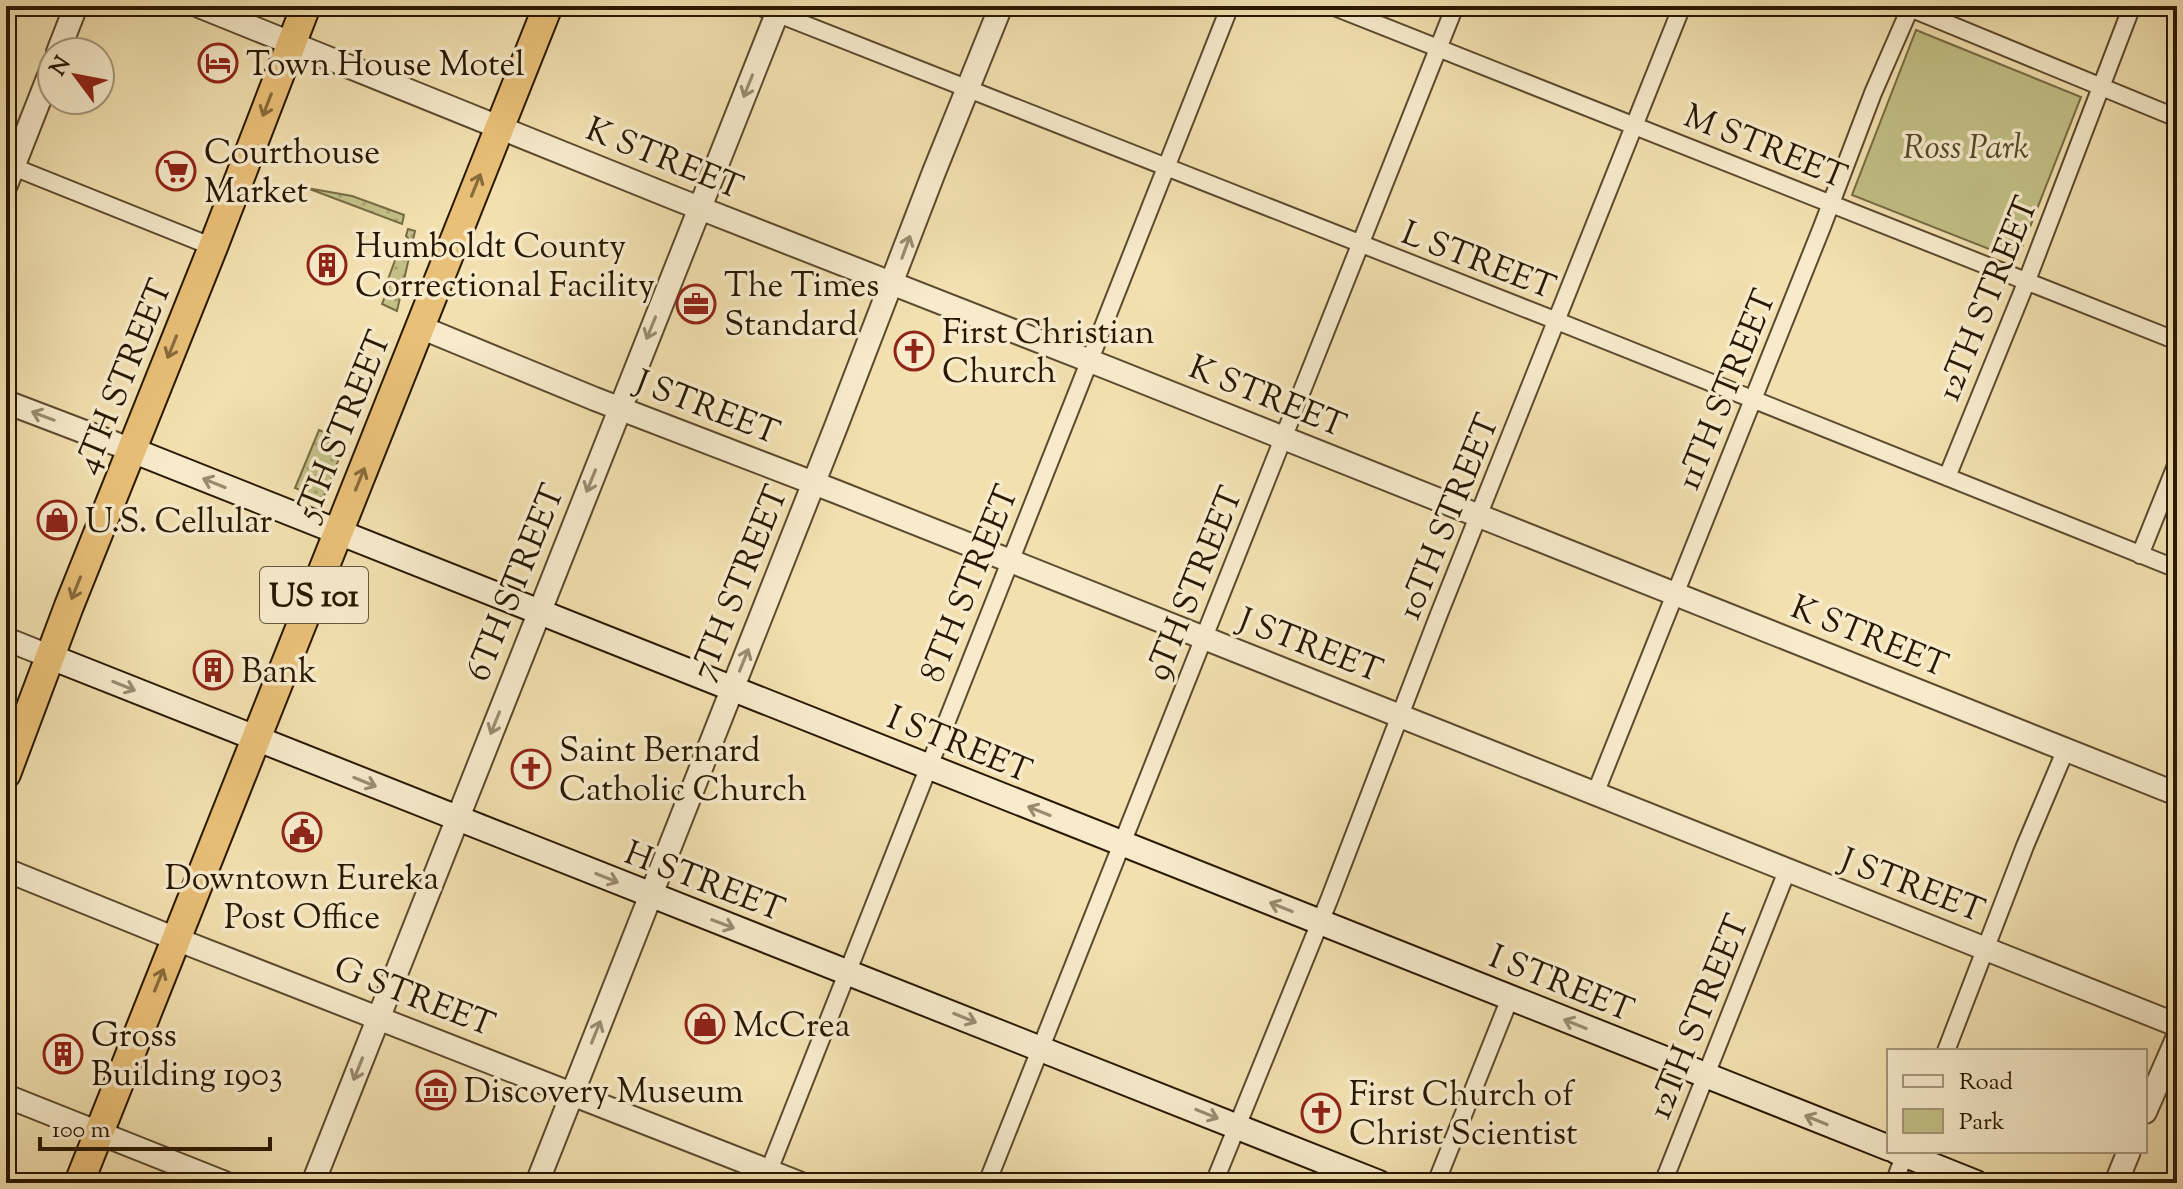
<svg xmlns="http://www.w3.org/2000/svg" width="2183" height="1189" viewBox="0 0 2183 1189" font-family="'Sorts Mill Goudy',serif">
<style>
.grass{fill:url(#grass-dots);stroke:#766c44;stroke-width:2}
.park{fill:#c2c086;stroke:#766c44;stroke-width:2}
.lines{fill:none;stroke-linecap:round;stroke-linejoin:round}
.minor-casing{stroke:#5b4a2d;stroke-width:20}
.tertiary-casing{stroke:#5b4a2d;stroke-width:26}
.secondary-casing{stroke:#291801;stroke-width:28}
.trunk-casing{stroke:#291801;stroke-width:32}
.minor{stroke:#f7ebcc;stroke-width:16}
.tertiary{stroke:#f7ebcc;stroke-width:22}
.secondary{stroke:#f7ebcc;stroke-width:24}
.trunk{stroke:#e9c078;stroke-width:28}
.oneway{stroke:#9a8c71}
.oneway2{stroke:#896c3c}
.labels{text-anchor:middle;stroke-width:7;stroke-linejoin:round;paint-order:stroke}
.shield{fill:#f7ebcc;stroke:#67573e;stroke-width:2}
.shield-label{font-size:32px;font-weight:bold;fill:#291801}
.poi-label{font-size:34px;fill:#291801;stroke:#f7ebcc;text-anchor:start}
.street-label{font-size:34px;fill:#291801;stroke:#f7ebcc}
.park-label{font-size:34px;font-style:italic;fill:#574a29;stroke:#f7ebcc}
</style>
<defs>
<pattern id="grass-dots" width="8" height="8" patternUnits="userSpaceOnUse" patternTransform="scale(2)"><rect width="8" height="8" fill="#c2c086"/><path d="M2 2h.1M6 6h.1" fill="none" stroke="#a7a472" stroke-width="1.8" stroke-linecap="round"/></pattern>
</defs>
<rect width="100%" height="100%" fill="#f2e0b0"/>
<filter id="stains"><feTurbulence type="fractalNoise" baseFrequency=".0025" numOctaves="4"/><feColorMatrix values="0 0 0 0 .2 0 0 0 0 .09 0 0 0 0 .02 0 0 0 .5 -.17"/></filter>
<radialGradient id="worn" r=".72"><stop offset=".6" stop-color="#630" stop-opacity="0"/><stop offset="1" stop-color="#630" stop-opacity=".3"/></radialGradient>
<path class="grass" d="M307 188 352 196 404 215 402 224Z
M408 229 415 231 397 311 382 304 390 284 387 282 397 255 401 256 408 238 406 236Z
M319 430 332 435 326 450 340 456 324 496 320 498 295 488Z"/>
<path class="park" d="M1916 30 2081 97 2017 260 1852 195Z"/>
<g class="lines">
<defs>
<path id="minor" d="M758 6 1557 321 2177 569
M1332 6 2177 341
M1905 6 2177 118
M6 164 213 247
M1947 477 2026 283 2132 6
M2140 555 2177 463
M1595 794 1822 227 1873 93 1911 6
M1946 1051 2025 846 2066 749
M764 1183 1230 6
M987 1183 1455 6
M1214 1183 1329 900 1439 614 1682 6
M1436 1183 1510 998
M1663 1183 1787 871
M1894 1183 1906 1151"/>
<path id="tertiary" d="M199 6 674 198 1108 368 2177 794
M58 52 76 6
M6 185 52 68
M420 327 595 399 837 492 2177 1025
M6 402 132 450
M6 639 51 657
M6 870 176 939 799 1183
M6 1096 225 1183
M2145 1112 2177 1039
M313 1183 780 6
M537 1183 837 424 934 172 1001 6
M2116 1183 2129 1151"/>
<path id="secondary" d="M132 450 1889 1148
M51 657 1379 1183
M1896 1151 1976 1183"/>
<path id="trunk" d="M6 774 69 606 213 247 306 6
M79 1183 548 6"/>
</defs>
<use href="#minor" class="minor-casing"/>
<use href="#tertiary" class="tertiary-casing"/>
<use href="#secondary" class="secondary-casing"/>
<use href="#trunk" class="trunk-casing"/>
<use href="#minor" class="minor"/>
<use href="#tertiary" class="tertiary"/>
<use href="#secondary" class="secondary"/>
<use href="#trunk" class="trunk"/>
</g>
<defs><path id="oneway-shaft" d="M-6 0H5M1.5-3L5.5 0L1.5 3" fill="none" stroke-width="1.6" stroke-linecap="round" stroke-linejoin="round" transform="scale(2)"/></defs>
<g class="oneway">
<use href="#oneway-shaft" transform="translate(748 86) rotate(112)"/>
<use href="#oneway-shaft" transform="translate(906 247) rotate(-70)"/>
<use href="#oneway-shaft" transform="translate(651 328) rotate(112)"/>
<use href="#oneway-shaft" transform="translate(43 416) rotate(-159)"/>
<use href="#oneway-shaft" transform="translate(591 481) rotate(112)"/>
<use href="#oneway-shaft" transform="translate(214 483) rotate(-158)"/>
<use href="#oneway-shaft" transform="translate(744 660) rotate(-68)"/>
<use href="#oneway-shaft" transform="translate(124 686) rotate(22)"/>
<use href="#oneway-shaft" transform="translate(495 723) rotate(112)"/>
<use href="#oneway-shaft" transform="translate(365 782) rotate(22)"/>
<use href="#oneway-shaft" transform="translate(1039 811) rotate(-158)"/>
<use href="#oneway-shaft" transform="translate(607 878) rotate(22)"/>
<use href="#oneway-shaft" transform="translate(1281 907) rotate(-158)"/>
<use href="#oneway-shaft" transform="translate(723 924) rotate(21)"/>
<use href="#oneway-shaft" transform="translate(965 1018) rotate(22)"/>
<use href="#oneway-shaft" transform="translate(1575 1024) rotate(-158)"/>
<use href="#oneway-shaft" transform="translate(596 1032) rotate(-68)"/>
<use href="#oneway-shaft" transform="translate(358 1069) rotate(112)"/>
<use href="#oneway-shaft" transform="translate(1207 1114) rotate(22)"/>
<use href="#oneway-shaft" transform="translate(1816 1120) rotate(-158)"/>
</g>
<g class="oneway2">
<use href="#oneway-shaft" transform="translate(267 105) rotate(111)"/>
<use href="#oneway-shaft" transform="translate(476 185) rotate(-68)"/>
<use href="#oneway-shaft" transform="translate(172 347) rotate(112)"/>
<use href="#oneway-shaft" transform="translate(360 479) rotate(-68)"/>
<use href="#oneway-shaft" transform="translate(76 588) rotate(112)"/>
<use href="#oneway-shaft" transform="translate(159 980) rotate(-68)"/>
</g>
<defs>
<symbol id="hotel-ring" viewBox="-11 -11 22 22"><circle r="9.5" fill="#f7ebcc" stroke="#8f2418" stroke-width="1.5"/><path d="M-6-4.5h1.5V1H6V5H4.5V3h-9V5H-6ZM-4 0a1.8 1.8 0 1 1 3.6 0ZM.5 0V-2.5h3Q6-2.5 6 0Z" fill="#8f2418"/></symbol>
<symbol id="supermarket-ring" viewBox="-11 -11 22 22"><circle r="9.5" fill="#f7ebcc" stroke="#8f2418" stroke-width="1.5"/><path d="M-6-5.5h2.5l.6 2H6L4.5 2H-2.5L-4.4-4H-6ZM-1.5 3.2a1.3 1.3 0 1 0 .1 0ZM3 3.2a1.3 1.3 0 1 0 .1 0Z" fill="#8f2418"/></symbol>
<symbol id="building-ring" viewBox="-11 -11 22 22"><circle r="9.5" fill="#f7ebcc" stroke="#8f2418" stroke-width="1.5"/><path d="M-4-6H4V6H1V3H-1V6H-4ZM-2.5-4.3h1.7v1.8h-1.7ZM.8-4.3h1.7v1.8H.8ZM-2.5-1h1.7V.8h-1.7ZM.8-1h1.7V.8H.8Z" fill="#8f2418"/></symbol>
<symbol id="office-ring" viewBox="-11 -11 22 22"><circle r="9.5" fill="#f7ebcc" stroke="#8f2418" stroke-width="1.5"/><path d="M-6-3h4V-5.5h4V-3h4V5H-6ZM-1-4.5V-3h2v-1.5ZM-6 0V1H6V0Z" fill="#8f2418"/></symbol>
<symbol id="church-ring" viewBox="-11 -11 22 22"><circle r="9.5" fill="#f7ebcc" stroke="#8f2418" stroke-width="1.5"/><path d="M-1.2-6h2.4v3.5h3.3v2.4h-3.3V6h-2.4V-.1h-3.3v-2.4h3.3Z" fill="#8f2418"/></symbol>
<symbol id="shop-ring" viewBox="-11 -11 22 22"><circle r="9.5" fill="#f7ebcc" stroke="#8f2418" stroke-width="1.5"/><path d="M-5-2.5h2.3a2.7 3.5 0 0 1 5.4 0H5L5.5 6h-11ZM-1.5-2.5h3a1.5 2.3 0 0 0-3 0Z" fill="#8f2418"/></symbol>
<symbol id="civic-ring" viewBox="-11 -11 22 22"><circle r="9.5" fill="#f7ebcc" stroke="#8f2418" stroke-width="1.5"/><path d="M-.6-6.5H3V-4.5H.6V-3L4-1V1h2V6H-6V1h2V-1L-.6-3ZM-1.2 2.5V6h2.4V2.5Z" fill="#8f2418"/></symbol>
<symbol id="museum-ring" viewBox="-11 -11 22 22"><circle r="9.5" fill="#f7ebcc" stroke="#8f2418" stroke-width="1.5"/><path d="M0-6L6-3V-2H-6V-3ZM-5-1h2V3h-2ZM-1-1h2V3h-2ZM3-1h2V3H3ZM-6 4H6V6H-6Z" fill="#8f2418"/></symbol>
</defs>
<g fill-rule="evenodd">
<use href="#hotel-ring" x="196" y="41" width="44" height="44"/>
<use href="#supermarket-ring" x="154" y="149" width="44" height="44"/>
<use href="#building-ring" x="305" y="243" width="44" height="44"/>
<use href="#office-ring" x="674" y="282" width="44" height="44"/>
<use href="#church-ring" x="892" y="329" width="44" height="44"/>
<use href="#shop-ring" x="35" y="498" width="44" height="44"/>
<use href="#building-ring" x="191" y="648" width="44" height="44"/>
<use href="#church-ring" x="509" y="747" width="44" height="44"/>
<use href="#civic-ring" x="280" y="810" width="44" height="44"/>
<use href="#shop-ring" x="683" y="1002" width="44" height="44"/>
<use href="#building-ring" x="41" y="1032" width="44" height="44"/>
<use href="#museum-ring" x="414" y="1068" width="44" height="44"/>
<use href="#church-ring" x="1299" y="1091" width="44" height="44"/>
</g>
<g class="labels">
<rect class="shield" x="260" y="567" width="108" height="56" rx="6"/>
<g class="shield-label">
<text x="314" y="606">US 101</text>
</g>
<g class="poi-label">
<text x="246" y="75">Town House Motel</text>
<text x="204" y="163">Courthouse<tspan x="204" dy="39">Market</tspan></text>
<text x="355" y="257">Humboldt County<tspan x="355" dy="39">Correctional Facility</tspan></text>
<text x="724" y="296">The Times<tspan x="724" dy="39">Standard</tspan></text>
<text x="942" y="343">First Christian<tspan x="942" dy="39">Church</tspan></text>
<text x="85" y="532">U.S. Cellular</text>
<text x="241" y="682">Bank</text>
<text x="559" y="761">Saint Bernard<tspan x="559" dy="39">Catholic Church</tspan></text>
<text x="302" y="889" text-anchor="middle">Downtown Eureka<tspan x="302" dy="39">Post Office</tspan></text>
<text x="733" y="1036">McCrea</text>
<text x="91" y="1046">Gross<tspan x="91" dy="39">Building 1903</tspan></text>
<text x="464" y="1102">Discovery Museum</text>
<text x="1349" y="1105">First Church of<tspan x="1349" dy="39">Christ Scientist</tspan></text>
</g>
<g class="street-label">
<text transform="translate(1766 145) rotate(22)" y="12">M STREET</text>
<text transform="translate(665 157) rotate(22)" y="12">K STREET</text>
<text transform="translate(1479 259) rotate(21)" y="12">L STREET</text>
<text transform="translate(1986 298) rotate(-68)" y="12">12TH STREET</text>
<text transform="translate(122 376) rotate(-68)" y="12">4TH STREET</text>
<text transform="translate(1725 389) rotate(-68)" y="12">11TH STREET</text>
<text transform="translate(1268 395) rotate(22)" y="12">K STREET</text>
<text transform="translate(708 406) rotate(21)" y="12">J STREET</text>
<text transform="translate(342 425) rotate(-68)" y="12">5TH STREET</text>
<text transform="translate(1447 516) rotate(-68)" y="12">10TH STREET</text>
<text transform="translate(514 582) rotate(-68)" y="12">6TH STREET</text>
<text transform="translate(738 582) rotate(-68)" y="12">7TH STREET</text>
<text transform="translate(968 583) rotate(-68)" y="12">8TH STREET</text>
<text transform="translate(1193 583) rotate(-68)" y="12">9TH STREET</text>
<text transform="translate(1870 635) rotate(22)" y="12">K STREET</text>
<text transform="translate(1311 644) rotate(21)" y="12">J STREET</text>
<text transform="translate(960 743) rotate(22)" y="12">I STREET</text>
<text transform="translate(705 880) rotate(21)" y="12">H STREET</text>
<text transform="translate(1913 884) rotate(21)" y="12">J STREET</text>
<text transform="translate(1562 982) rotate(22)" y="12">I STREET</text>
<text transform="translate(415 995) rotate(21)" y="12">G STREET</text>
<text transform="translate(1697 1016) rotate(-68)" y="12">12TH STREET</text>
</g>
<g class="park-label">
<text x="1966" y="158">Ross Park</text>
</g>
</g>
<rect width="2183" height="1189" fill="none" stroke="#f2e0b0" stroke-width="32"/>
<rect x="8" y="8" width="2167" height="1173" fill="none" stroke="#291801" stroke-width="4"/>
<rect x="16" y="16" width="2151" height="1157" fill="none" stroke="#291801" stroke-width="2"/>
<rect x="1887" y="1049" width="260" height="104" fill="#f7ebcc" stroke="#a5977b" stroke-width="2"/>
<rect x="1903" y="1075" width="40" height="12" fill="#f7ebcc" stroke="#a5977b" stroke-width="2"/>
<text x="1959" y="1089" font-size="24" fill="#291801">Road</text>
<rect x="1903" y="1109" width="40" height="24" fill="#c2c086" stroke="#a5977b" stroke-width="2"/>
<text x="1959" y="1129" font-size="24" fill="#291801">Park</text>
<g transform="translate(76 76) rotate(302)"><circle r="38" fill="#f7ebcc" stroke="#a5977b" stroke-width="2"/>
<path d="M0-6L14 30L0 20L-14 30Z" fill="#8f2418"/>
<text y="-12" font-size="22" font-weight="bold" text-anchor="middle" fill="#291801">N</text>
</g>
<path d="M40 1137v12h230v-12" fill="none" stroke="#291801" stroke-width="4"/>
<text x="52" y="1137" font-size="24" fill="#291801" stroke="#f7ebcc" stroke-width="6" paint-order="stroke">100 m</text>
<rect width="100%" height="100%" filter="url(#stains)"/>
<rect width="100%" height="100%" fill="url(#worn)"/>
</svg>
